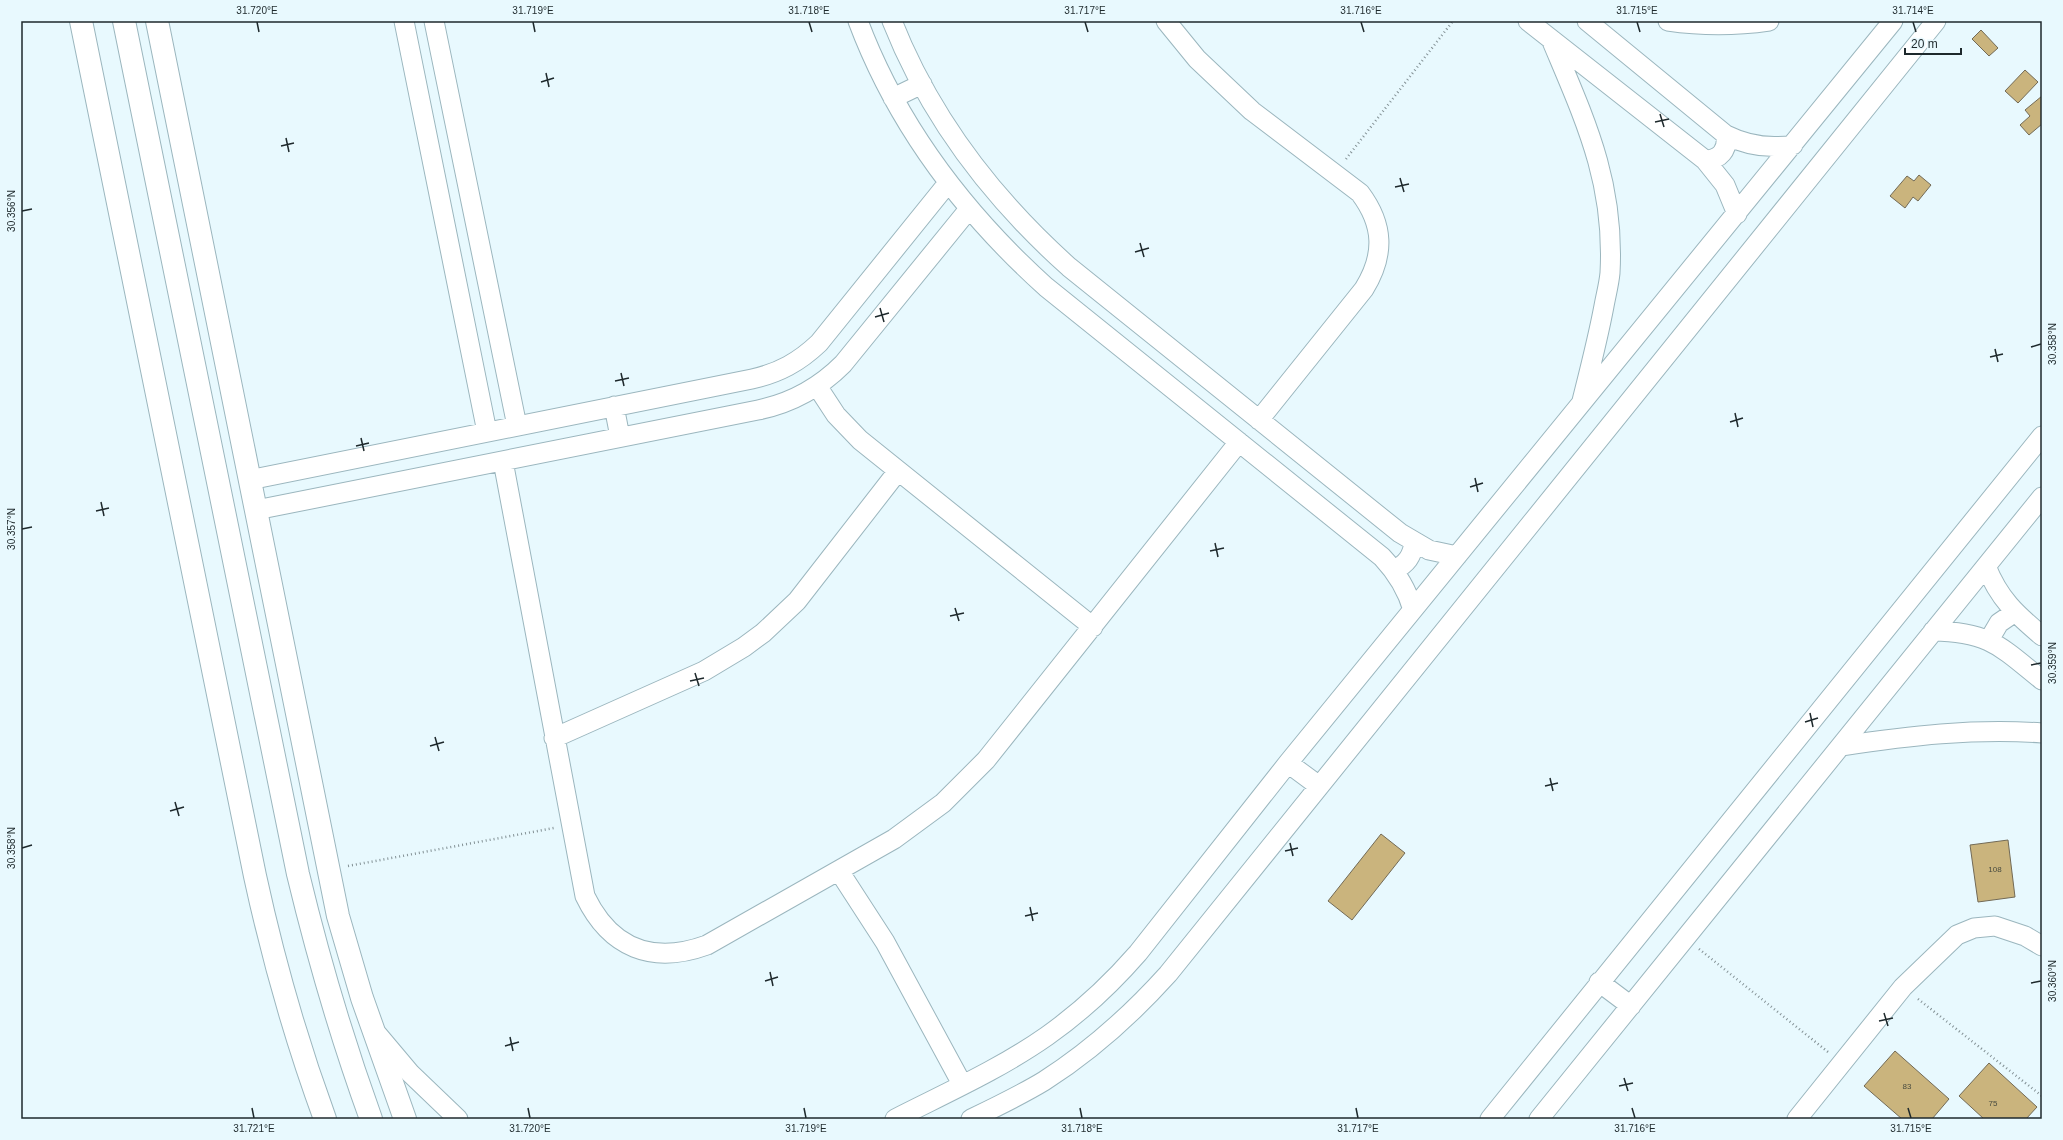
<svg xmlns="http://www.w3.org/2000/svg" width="2063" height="1140" viewBox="0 0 2063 1140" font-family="Helvetica,sans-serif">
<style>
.building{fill:#cab47d;stroke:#726a56}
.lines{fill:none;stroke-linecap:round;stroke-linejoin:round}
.minor-casing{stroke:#9bb6be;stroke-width:21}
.tertiary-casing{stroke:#9bb6be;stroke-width:24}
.secondary-casing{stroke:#9bb6be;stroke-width:24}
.path{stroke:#839195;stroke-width:2.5;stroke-dasharray:1 3;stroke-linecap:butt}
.minor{stroke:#fff;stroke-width:19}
.tertiary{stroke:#fff;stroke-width:22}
.secondary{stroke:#fff;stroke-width:22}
.ticks{fill:none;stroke:#1e292c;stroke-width:1.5}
.labels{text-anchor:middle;stroke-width:3;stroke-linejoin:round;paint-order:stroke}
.number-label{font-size:8px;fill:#494c40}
.neatline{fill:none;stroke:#1e292c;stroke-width:1.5}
.ticks-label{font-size:10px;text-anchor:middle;fill:#1e292c}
</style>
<rect width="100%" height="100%" fill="#e8f9fe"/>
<path class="building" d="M1981 30 1998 48 1989 56 1972 39Z
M2025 70 2038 82 2018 103 2005 91Z
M2042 96V124L2029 135 2020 125 2030 116 2025 110Z
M1919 175 1931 185 1918 201 1913 197 1905 208 1890 196 1907 176 1914 181Z
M1381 834 1405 853 1352 920 1328 901Z
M2008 840 2015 897 1978 902 1970 845Z
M1895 1051 1949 1099 1932 1119H1902L1864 1086Z
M1989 1063 2037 1107 2026 1119H1984L1959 1096Z"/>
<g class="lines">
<defs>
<path id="minor" d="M404 21 487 432
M434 21 517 426
M858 21C897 125 964 213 1046 287L1382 557C1397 573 1407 589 1413 610
M892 21C930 117 993 199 1069 267L1400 533 1429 550 1457 556
M1166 21 1197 59 1252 111 1360 193C1384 225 1385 255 1364 289L1259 420
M1528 21 1705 160 1725 185 1737 214
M1587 21 1726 135C1748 146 1769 149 1793 145
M1668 21C1702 26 1735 26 1769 21
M1551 39C1585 120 1615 182 1610 273 1609 284 1606 295 1604 306 1598 338 1590 369 1582 401
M893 98 922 84
M1705 160C1720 160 1728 150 1726 135
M817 386 836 415 860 440 1093 627
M614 406 620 437
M503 461 585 896C610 948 652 965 707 945L894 839 943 803 986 760 1239 442
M249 480 752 379C779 373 799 362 819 343L948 183
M256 510 758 410C792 403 819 388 843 364L969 209
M1986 566C1999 599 2016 614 2042 636
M1394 570C1407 564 1412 556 1414 543
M1933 631C1990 632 2001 647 2042 680
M1989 640 1999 623 2015 612
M554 738 704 671 744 647 763 633 797 601 898 471
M1841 746C1908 736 1974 728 2042 733
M1288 763 1319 786
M839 871 885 942 962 1084
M1599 982 1631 1006
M378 1035 410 1073 458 1119
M895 1119C946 1093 1000 1069 1047 1036 1081 1012 1111 984 1138 953L1288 763 1893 21
M971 1119C996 1107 1021 1095 1044 1081 1091 1051 1131 1015 1168 974L1936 21
M1490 1119 2042 436
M1539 1119 2042 497
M1797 1119 1903 987 1957 935 1974 928 1995 926 2025 936 2042 946"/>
<path id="tertiary" d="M157 21 338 916 362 998 405 1119"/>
<path id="secondary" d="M81 21 255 876C273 959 296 1040 325 1119
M124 21 298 874C318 957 342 1039 371 1119"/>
</defs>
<use href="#minor" class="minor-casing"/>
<use href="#tertiary" class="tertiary-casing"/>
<use href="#secondary" class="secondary-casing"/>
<path class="path" d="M1346 159 1453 21
M348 866 554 828
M1699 949 1828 1052
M1918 999 2042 1096"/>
<use href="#minor" class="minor"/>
<use href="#tertiary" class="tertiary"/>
<use href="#secondary" class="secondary"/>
</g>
<path class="ticks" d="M257 22 259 32M533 22 535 32M809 22 812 32M1085 22 1088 32M1361 22 1364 32M1637 22 1640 32M1913 22 1916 32M546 73 549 87M541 82 554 78M1660 114 1664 127M1655 122 1669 119M286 138 289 152M281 146 294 143M1400 178 1404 192M1395 187 1409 184M22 211 32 209M1140 243 1144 257M1135 252 1149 248M880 308 884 322M875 317 889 313M2031 347 2041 344M1995 349 1998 362M1990 357 2003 354M621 373 624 386M615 381 629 378M1735 413 1738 427M1730 422 1743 418M361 438 364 451M356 446 369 443M1475 478 1478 492M1470 487 1483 483M101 502 104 516M96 511 109 508M22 529 32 527M1215 543 1218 557M1210 551 1224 548M955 608 959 621M950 616 964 613M2031 665 2041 663M695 673 699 686M690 681 704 678M1810 713 1813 727M1805 722 1818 718M435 737 439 751M430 746 444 742M1550 778 1553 791M1545 786 1558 783M175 802 179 816M170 811 184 807M1290 843 1293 856M22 848 32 845M1285 851 1298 848M1030 907 1033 921M1025 916 1038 913M770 972 773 986M765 981 778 977M2031 983 2041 981M1884 1013 1888 1026M1879 1021 1893 1018M510 1037 513 1051M505 1046 519 1042M1624 1078 1628 1091M1619 1086 1633 1083M252 1108 254 1118M528 1108 530 1118M804 1108 806 1118M1080 1108 1082 1118M1356 1108 1358 1118M1632 1108 1635 1118M1908 1108 1911 1118"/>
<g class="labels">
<g class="number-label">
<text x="1995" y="872">108</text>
<text x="1907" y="1089">83</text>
<text x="1993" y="1106">75</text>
</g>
</g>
<rect width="2063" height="1140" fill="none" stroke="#e8f9fe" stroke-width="44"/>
<path d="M1905 48v6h56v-6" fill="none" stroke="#1e292c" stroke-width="2"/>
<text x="1911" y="48" font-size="12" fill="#1e292c" stroke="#e8f9fe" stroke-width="3" paint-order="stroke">20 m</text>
<rect x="22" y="22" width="2019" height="1096" class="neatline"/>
<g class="ticks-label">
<text x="257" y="14">31.720°E</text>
<text x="533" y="14">31.719°E</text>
<text x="809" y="14">31.718°E</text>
<text x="1085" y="14">31.717°E</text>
<text x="1361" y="14">31.716°E</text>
<text x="1637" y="14">31.715°E</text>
<text x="1913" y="14">31.714°E</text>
<text transform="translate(11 211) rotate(-90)" y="4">30.356°N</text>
<text transform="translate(2052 344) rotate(-90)" y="4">30.358°N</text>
<text transform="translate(11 529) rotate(-90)" y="4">30.357°N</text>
<text transform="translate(2052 663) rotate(-90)" y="4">30.359°N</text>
<text transform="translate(11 848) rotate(-90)" y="4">30.358°N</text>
<text transform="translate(2052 981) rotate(-90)" y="4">30.360°N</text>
<text x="254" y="1132">31.721°E</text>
<text x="530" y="1132">31.720°E</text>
<text x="806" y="1132">31.719°E</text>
<text x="1082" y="1132">31.718°E</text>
<text x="1358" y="1132">31.717°E</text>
<text x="1635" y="1132">31.716°E</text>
<text x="1911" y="1132">31.715°E</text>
</g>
</svg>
